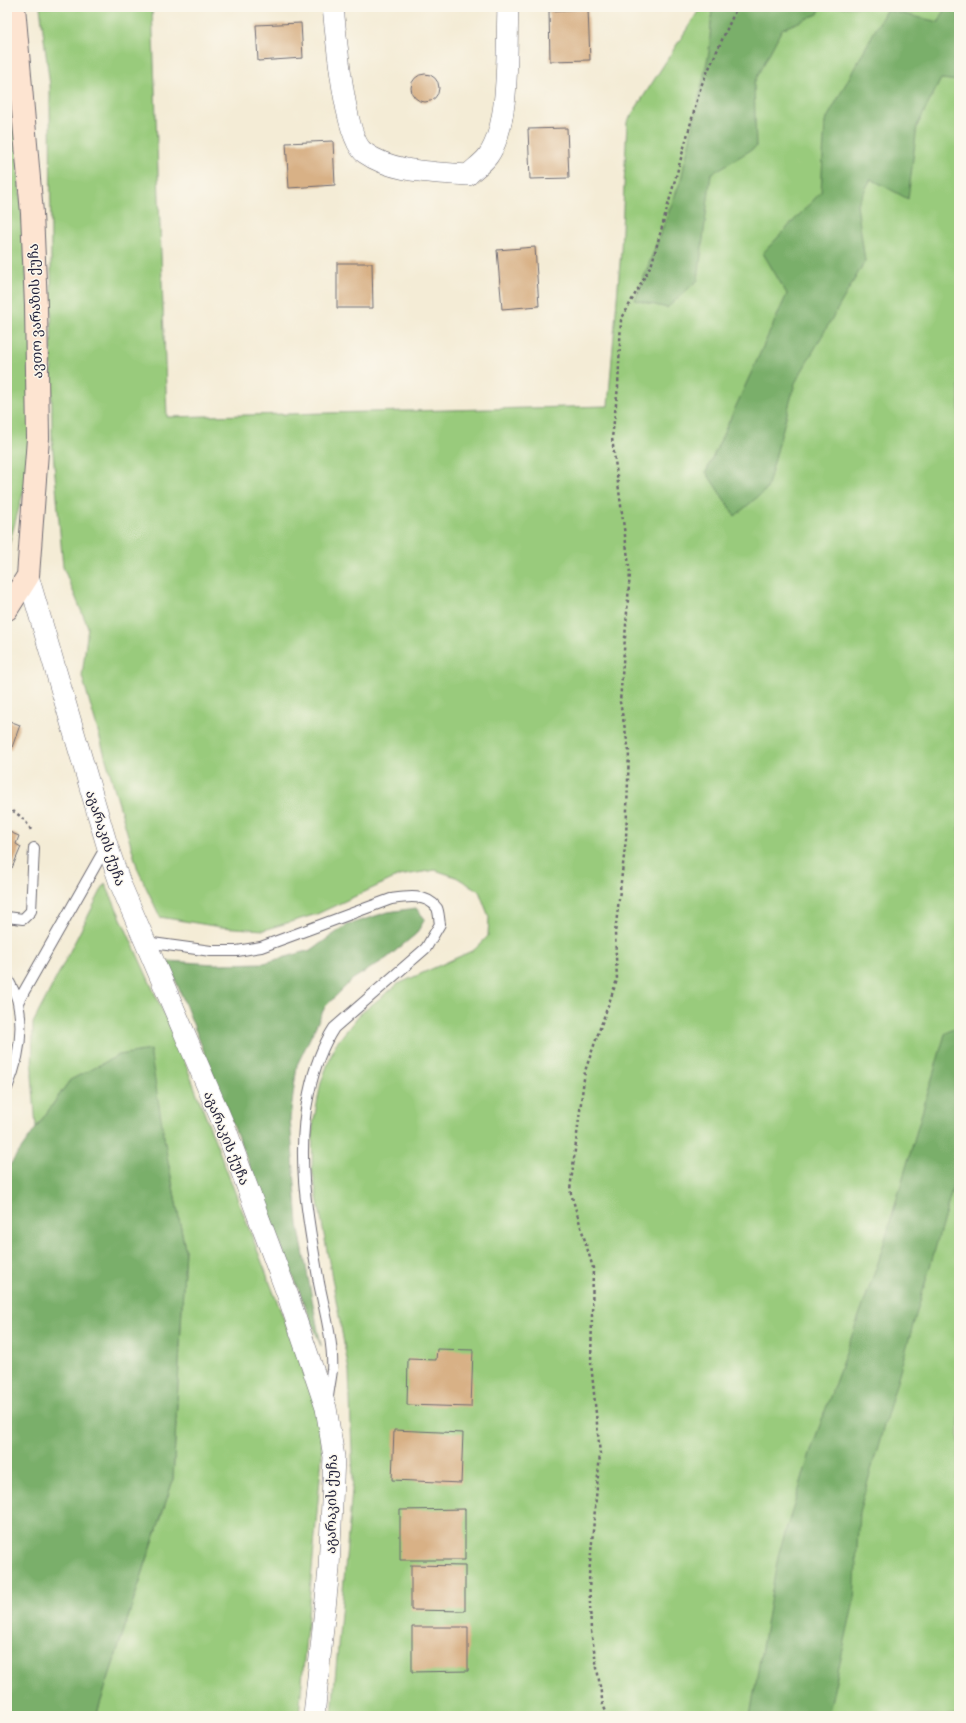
<svg xmlns="http://www.w3.org/2000/svg" width="966" height="1723" viewBox="0 0 966 1723" font-family="'IM FELL French Canon','Noto Serif Georgian',serif">
<style>
.green{fill:#99cb7b;stroke:#5e765b}
.forest{fill:#7aaf6b;stroke:#4e6853}
.building{fill:#d8b186}
.lines{fill:none;stroke-linecap:round;stroke-linejoin:round}
.lane-casing{stroke:#6c6971;stroke-width:12}
.street-casing{stroke:#6c6971;stroke-width:22}
.secondary-casing{stroke:#6c6971;stroke-width:24}
.path{stroke:#6c6971;stroke-width:2.5;stroke-dasharray:3 3;stroke-linecap:butt}
.lane{stroke:#fff;stroke-width:10}
.street{stroke:#fff;stroke-width:21}
.secondary{stroke:#fde4d1;stroke-width:22}
.labels{text-anchor:middle;stroke-width:3;stroke-linejoin:round;paint-order:stroke}
.street-label{font-size:14px;fill:#22223b;stroke:#fbf7ec}
</style>
<rect width="100%" height="100%" fill="#fbf7ec"/>
<filter id="ink" filterUnits="userSpaceOnUse"><feTurbulence type="fractalNoise" baseFrequency=".025" numOctaves="2"/><feDisplacementMap in="SourceGraphic" scale="8" xChannelSelector="R" yChannelSelector="G"/><feConvolveMatrix kernelMatrix="1 2 1 2 8 2 1 2 1" color-interpolation-filters="sRGB"/></filter>
<filter id="wash" filterUnits="userSpaceOnUse"><feTurbulence type="fractalNoise" baseFrequency=".012" numOctaves="4" result="noise"/><feDisplacementMap in="SourceGraphic" scale="16" xChannelSelector="R" yChannelSelector="G"/><feGaussianBlur stdDeviation="0.9" result="paint"/><feColorMatrix in="noise" values="0 0 0 0 0 0 0 0 0 0 0 0 0 0 0 0 0 1.4 0 .05"/><feComposite in="paint" operator="in"/></filter>
<g filter="url(#wash)">
<rect width="100%" height="100%" fill="#f4ecd6"/>
<path class="green" d="M7 7 38 438 7 552Z
M40 7H152L167 417 608 406 621 251 627 122 701 7H959V1716H405L332 1713 353 1479 349 1371 312 1169 313 1125 321 1082 335 1045 359 1015 398 984 474 950 488 936 489 917 479 891 456 877 435 870 399 876 317 914 264 930 220 927 160 917 138 870 82 676 88 627 63 567 52 440 50 86Z
M105 883 179 1047 312 1392 321 1424 322 1456 299 1716H96L173 1480 185 1249 168 1161 70 1080 36 1128 32 1075 33 1023Z"/>
<path class="forest" d="M712 7H821L818 14 782 29 754 83 756 147 711 174 698 280 667 308 635 300 681 180 709 52Z
M945 7H959V81L941 79 917 126 908 199 871 179 857 205 865 261 795 383 767 489 735 516 706 472 787 294 763 253 821 192 825 122 886 10 939 22Z
M416 908 425 919 416 934 387 958 353 979 325 1007 297 1065 290 1118 298 1224 321 1346 168 961 215 964 264 963 311 950 347 925 388 912Z
M959 1025V1159L951 1194 859 1512 854 1601 828 1716H750L778 1556 811 1450 879 1260 945 1034Z
M150 1050 168 1161 185 1249 173 1480 96 1716H7V1169L70 1080 119 1055Z"/>
<g id="blocks">
<path class="building" d="M588 9 590 60 550 61 549 11Z
M301 23 303 58 258 61 256 25Z
M411 88a14 14 0 1 1 28 0a14 14 0 1 1-28 0Z
M567 128 569 178 530 179 528 129Z
M333 141 335 185 289 188 286 143Z
M535 247 539 306 502 309 497 250Z
M337 263H372L373 308H337Z
M7 720 20 725 11 750 7 749Z
M7 831 19 836 16 844 21 847 12 868 7 867Z
M437 1349 473 1350 471 1407 407 1405 408 1359 436 1360Z
M394 1430 463 1433 461 1483 392 1480Z
M465 1509V1560H400V1510Z
M411 1565 465 1566V1611L411 1610Z
M412 1627H468V1671L412 1672Z"/>
</g>
</g>
<g filter="url(#ink)">
<use href="#blocks" fill-opacity="0" stroke="#6c6971" stroke-width="1"/>
<g class="lines">
<defs>
<path id="lane" d="M7 917 23 919 31 911 34 848
M145 942 211 951H237L261 947 391 899C405 897 427 893 437 908 439 912 439 920 440 924L426 948 334 1028C321 1048 314 1069 309 1093 295 1156 308 1220 319 1283 324 1308 334 1345 332 1370 331 1379 329 1388 328 1397
M7 978C11 986 17 995 18 1003 24 1032 18 1062 7 1088
M18 1002 107 845"/>
<path id="street" d="M333 7C336 34 344 139 365 153 393 173 434 172 468 175 474 169 483 163 488 156 511 124 506 47 508 7
M28 576 107 845 120 883 226 1130 288 1296 326 1408 334 1457 329 1569 314 1716"/>
<path id="secondary" d="M7 609 28 576 38 438 36 305 32 213 14 7"/>
</defs>
<use href="#lane" class="lane-casing"/>
<use href="#street" class="street-casing"/>
<use href="#secondary" class="secondary-casing"/>
<path class="path" d="M7 808C18 813 25 819 31 830
M608 1716 603 1705 591 1631 589 1575 600 1454 591 1363 593 1268 570 1190 585 1071 617 980 615 933 626 839 629 751 620 702 630 573 612 438 618 387 621 320 652 263 701 86 737 7"/>
<use href="#lane" class="lane"/>
<use href="#street" class="street"/>
<use href="#secondary" class="secondary"/>
</g>
</g>
<g class="labels">
<g class="street-label">
<text transform="translate(35 311) rotate(-92)" y="5">ავთო ვარაზის ქუჩა</text>
<text transform="translate(106 838) rotate(72)" y="5">აგარაკის ქუჩა</text>
<text transform="translate(227 1138) rotate(68)" y="5">აგარაკის ქუჩა</text>
<text transform="translate(331 1504) rotate(-89)" y="5">აგარაკის ქუჩა</text>
</g>
</g>
<rect width="966" height="1723" fill="none" stroke="#fbf7ec" stroke-width="24"/>
</svg>
